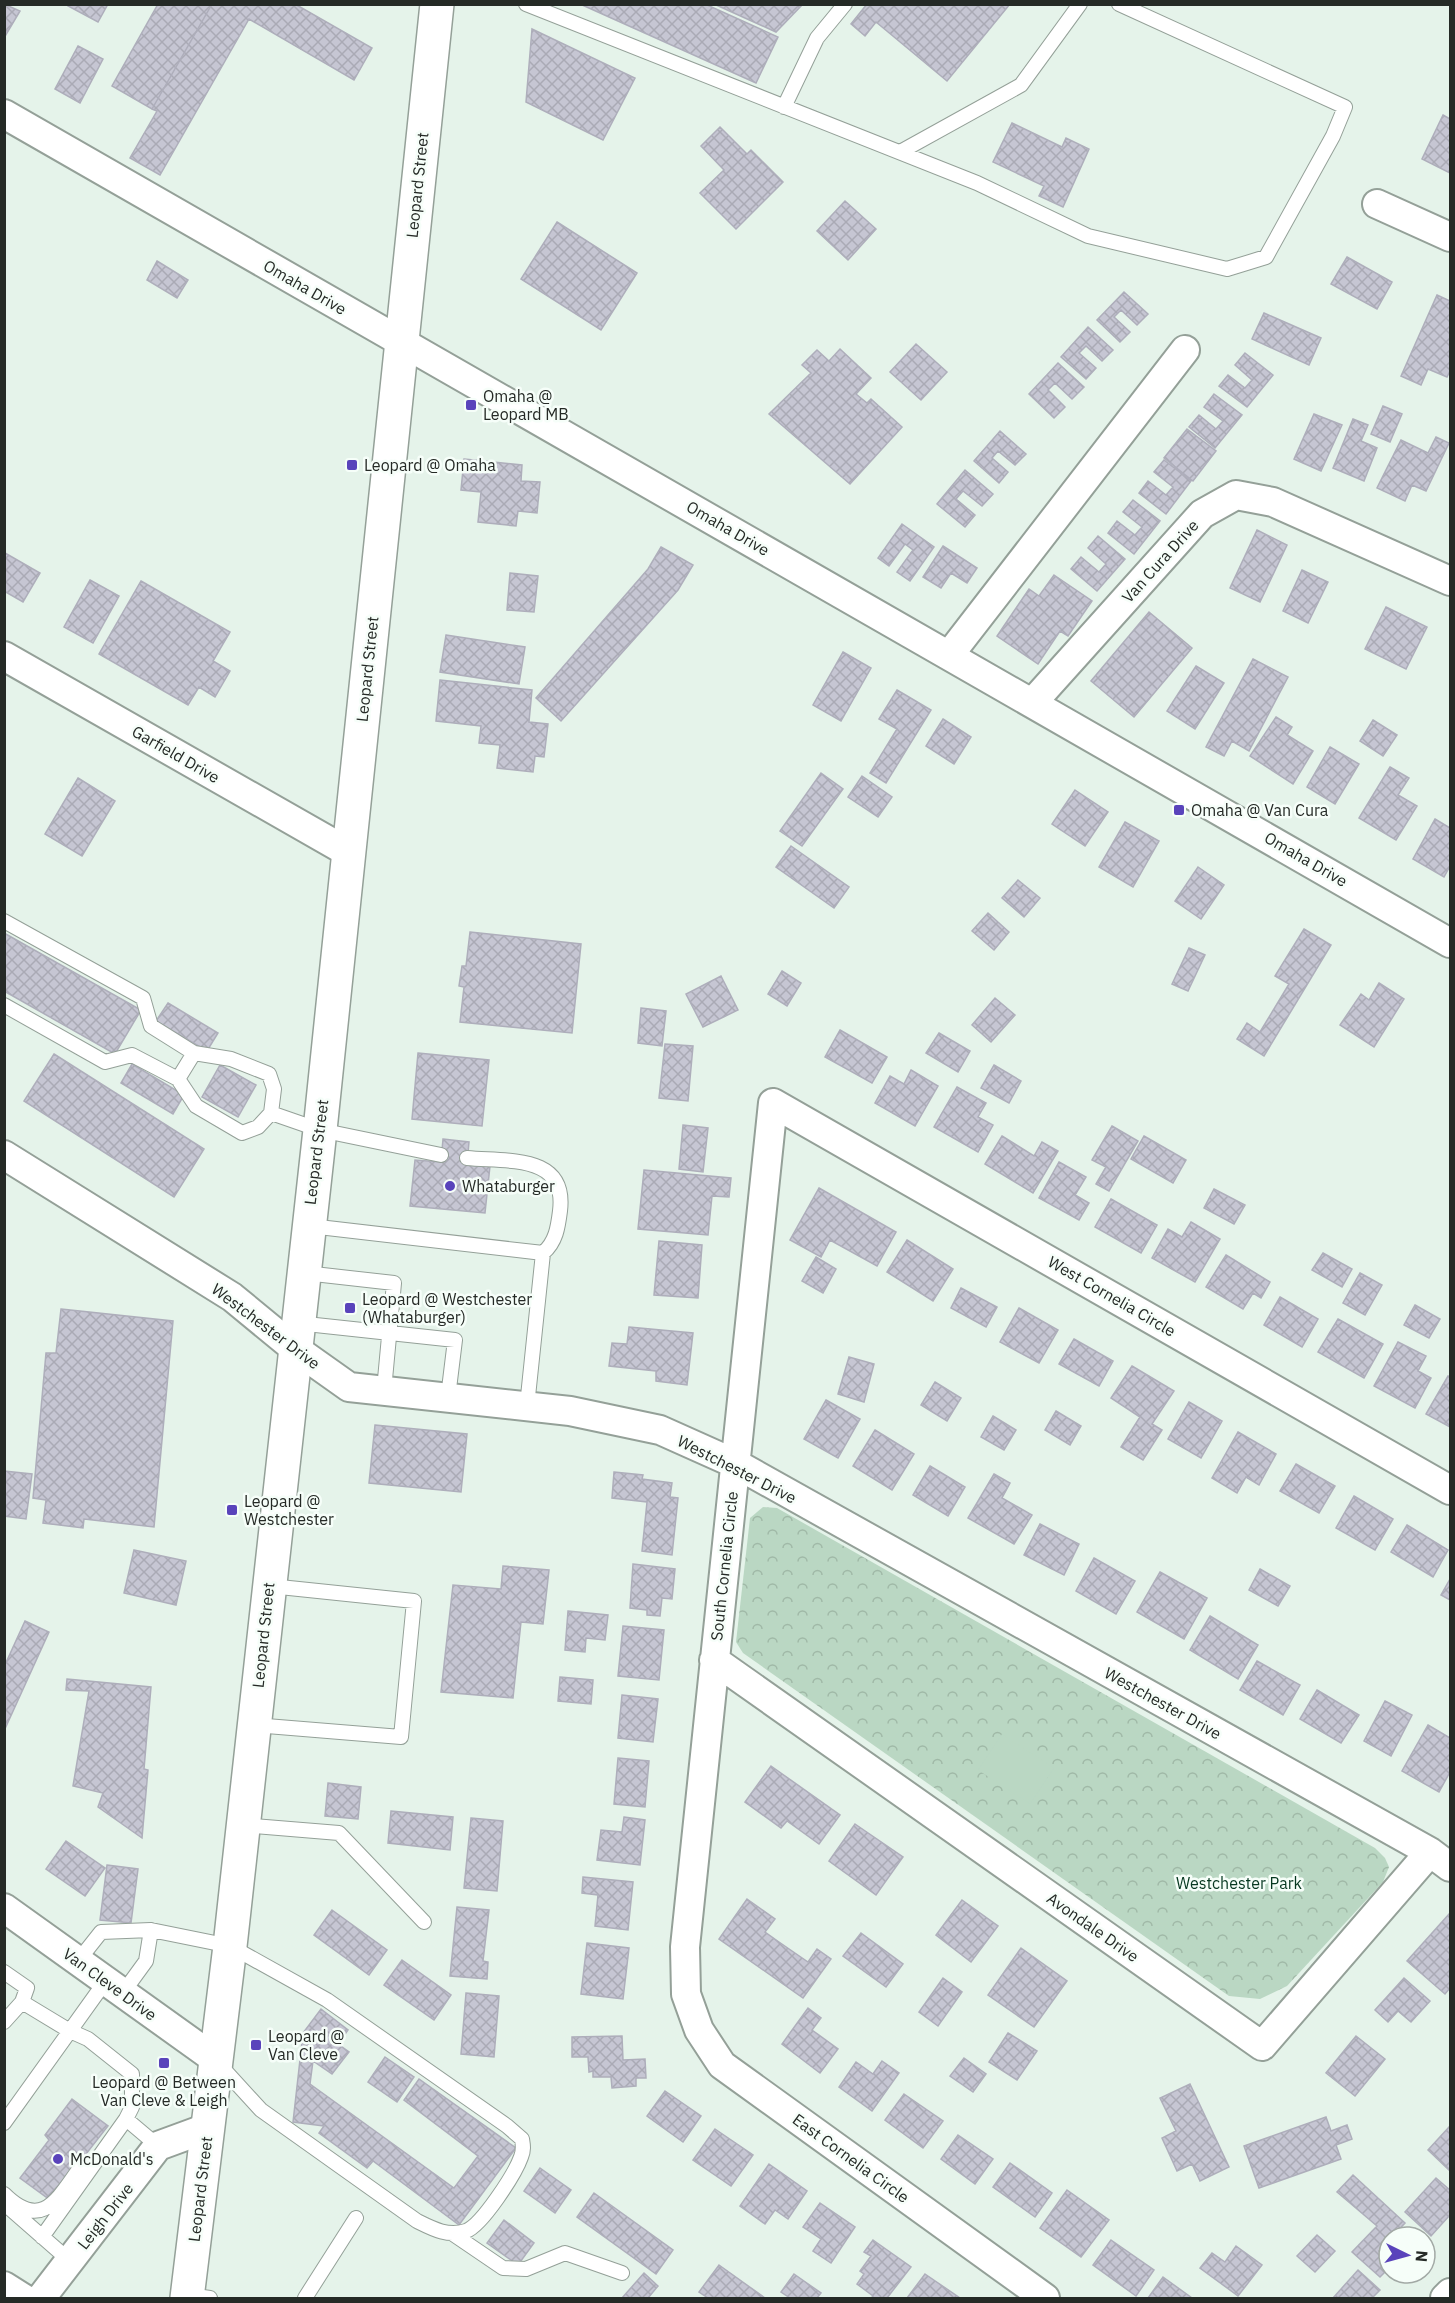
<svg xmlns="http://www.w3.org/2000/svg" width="1455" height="2303" viewBox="0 0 1455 2303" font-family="'IBM Plex Sans',sans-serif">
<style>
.park{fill:url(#park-crowns)}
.pitch{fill:#bad7c3}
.building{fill:url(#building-cross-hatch);stroke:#aeaebb;stroke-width:1.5}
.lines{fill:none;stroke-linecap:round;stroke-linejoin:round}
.service-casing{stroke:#94a098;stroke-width:16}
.minor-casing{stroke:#94a098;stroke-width:32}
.secondary-casing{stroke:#94a098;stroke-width:36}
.service{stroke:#fff;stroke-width:14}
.minor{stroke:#fff;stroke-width:28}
.secondary{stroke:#fff;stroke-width:33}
.poi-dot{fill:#5943bb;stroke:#f6fef9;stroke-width:2}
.labels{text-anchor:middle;stroke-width:5;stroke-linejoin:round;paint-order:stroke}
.street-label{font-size:16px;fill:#252a26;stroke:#f6fef9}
.poi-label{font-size:16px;fill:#252a26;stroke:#f6fef9;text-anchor:start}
.park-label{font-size:16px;fill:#063820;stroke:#f6fef9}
</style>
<defs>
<pattern id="park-crowns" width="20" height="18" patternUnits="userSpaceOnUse" patternTransform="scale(1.5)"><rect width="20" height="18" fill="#bad7c3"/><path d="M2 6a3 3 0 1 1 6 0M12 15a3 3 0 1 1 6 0" fill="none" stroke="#a0b9a7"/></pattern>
<pattern id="building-cross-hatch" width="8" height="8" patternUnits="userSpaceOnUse" patternTransform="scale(1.5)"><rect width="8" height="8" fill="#c6c6d3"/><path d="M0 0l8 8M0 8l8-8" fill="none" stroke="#aaaab5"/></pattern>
</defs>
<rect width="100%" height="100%" fill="#e5f3ea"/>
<path class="park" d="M763 1507 777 1508 1375 1848 1385 1858 1389 1867 1383 1882 1287 1986 1260 1999 1229 1996 743 1653 736 1642 750 1518Z"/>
<path class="pitch" d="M1002 1734 1054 1768 1030 1804 978 1770Z"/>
<path class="building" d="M4 4 20 11 4 38Z
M69 4H108L98 22 68 6Z
M158 4H212L152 109 112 86Z
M212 4H295L372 48 354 80 249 19 160 175 130 158 157 111 152 109Z
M580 4H705L778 37 756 83Z
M714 4H803L776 32Z
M867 4H1010L947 81 876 22 865 36 851 24Z
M532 29 635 78 603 140 526 102Z
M78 46 103 59 80 103 55 89Z
M1443 115 1450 119V173L1422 159Z
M1012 123 1062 147 1066 138 1089 149 1063 207 1039 196 1044 186 993 162Z
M720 127 747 154 751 150 783 182 736 229 700 193 724 170 701 146Z
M845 201 876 229 848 260 817 231Z
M557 222 637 273 601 330 521 279Z
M1347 257 1392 282 1377 309 1331 284Z
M157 261 188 280 177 298 147 280Z
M1124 292 1148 314 1137 325 1121 310 1114 317 1130 332 1120 342 1097 320Z
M1437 295 1450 301V371L1447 377 1428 369 1421 385 1401 376Z
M1264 313 1321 338 1309 365 1252 339Z
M1088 327 1113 350 1102 361 1086 346 1079 353 1096 368 1086 379 1061 357Z
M916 344 947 372 921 400 890 372Z
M840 349 871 378 856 394 867 403 871 399 902 427 850 484 769 414 811 373 802 365 817 350 829 361Z
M1245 353 1273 375 1247 407 1219 386 1228 375 1245 388 1252 380 1235 365Z
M1058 363 1084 387 1072 399 1055 383 1048 390 1065 407 1054 418 1029 394Z
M1214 394 1242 415 1215 448 1189 427 1199 415 1216 429 1223 421 1204 407Z
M1383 406 1402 414 1390 442 1371 434Z
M1314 414 1342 425 1321 471 1294 459Z
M1353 419 1368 425 1361 441 1377 448 1364 481 1333 468Z
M1187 429 1216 451 1193 481 1164 458Z
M1000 431 1026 454 1015 465 998 451 992 458 1008 472 999 483 974 461Z
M1436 437 1449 443 1426 491 1412 485 1405 501 1377 488 1401 440 1428 453Z
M464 459 522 465 521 481 540 482 537 513 518 511 516 526 478 522 481 492 461 490Z
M1164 460 1191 481 1166 514 1139 493 1148 481 1166 495 1173 487 1154 472Z
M965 470 993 494 982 506 963 491 956 499 975 515 965 527 937 504Z
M1133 500 1160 521 1134 554 1108 533 1117 521 1135 535 1142 527 1123 512Z
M902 524 934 547 910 581 897 572 913 550 905 544 889 566 878 558Z
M1257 530 1287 545 1260 602 1230 588Z
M1098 536 1125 559 1097 591 1071 569 1081 557 1099 572 1106 564 1088 548Z
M943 546 977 568 967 583 951 573 941 588 923 577Z
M661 547 693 565 678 590 561 721 536 698 648 569Z
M5 553 40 573 23 602 4 591Z
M1302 570 1328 582 1308 623 1283 611Z
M510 573 538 576 534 612 507 610Z
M1054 575 1092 601 1068 636 1060 631 1038 664 997 636 1029 589 1039 596Z
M90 580 119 596 93 643 64 627Z
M141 581 230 632 213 661 230 671 215 697 199 687 188 705 99 654Z
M1386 607 1427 627 1406 669 1365 649Z
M1149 612 1192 648 1134 717 1091 681Z
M446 635 525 647 519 684 440 672Z
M843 652 871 668 841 721 813 705Z
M1253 659 1288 677 1249 751 1232 741 1224 756 1206 747Z
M1196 666 1224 683 1195 729 1167 711Z
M440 680 532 690 529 722 548 724 544 757 535 756 533 772 497 768 500 745 479 743 481 726 436 721Z
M897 690 931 710 886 783 870 773 897 729 879 719Z
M1276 717 1292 727 1287 735 1313 751 1293 784 1250 756Z
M943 719 971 737 954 764 926 746Z
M1373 720 1397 735 1383 756 1360 741Z
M1330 747 1359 764 1335 804 1307 787Z
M1390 767 1409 778 1398 795 1417 806 1396 840 1359 818Z
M821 773 843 789 802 846 780 831Z
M862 776 892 797 878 817 848 797Z
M78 778 115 801 82 856 45 834Z
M1075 790 1108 812 1085 846 1052 824Z
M1435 819 1450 828V866L1444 877 1413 859Z
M1125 822 1159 841 1133 887 1099 867Z
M791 846 849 887 834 908 776 867Z
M1198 867 1224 885 1201 919 1175 901Z
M1018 880 1040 898 1024 917 1002 898Z
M988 913 1009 932 994 950 972 931Z
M1304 929 1331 945 1264 1056 1237 1039 1247 1023 1260 1032 1289 984 1275 976Z
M470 932 581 944 572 1033 460 1022 464 987 459 986 462 966H466Z
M4 933 141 1010 115 1054 4 991Z
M1189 948 1205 955 1188 991 1172 984Z
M782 971 801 983 787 1006 768 994Z
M721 976 738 1010 703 1027 686 994Z
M1379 983 1404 999 1374 1047 1340 1025 1361 994 1369 1000Z
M995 998 1015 1015 991 1042 972 1025Z
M168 1003 218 1033 207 1051 156 1021Z
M641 1008 666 1011 662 1046 638 1043Z
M840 1030 887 1057 872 1083 825 1057Z
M939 1033 970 1051 958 1072 926 1053Z
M665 1044 693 1046 688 1101 659 1098Z
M418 1053 489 1060 482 1126 412 1119Z
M54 1054 204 1149 174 1197 24 1101Z
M132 1064 184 1095 173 1114 121 1083Z
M220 1065 256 1085 238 1117 202 1097Z
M994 1065 1021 1081 1009 1103 981 1088Z
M911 1070 938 1086 915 1126 875 1103 890 1076 904 1084Z
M957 1087 986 1103 978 1117 993 1125 978 1152 934 1127Z
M683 1125 708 1128 703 1172 679 1169Z
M1112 1126 1138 1141 1109 1191 1096 1184 1106 1167 1092 1160Z
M1002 1136 1034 1156 1042 1142 1058 1151 1033 1193 985 1164Z
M1144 1136 1186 1160 1173 1183 1131 1159Z
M443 1139 469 1142 467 1164 490 1166 485 1213 410 1206 415 1160 441 1162Z
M1059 1162 1086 1177 1075 1195 1089 1203 1079 1220 1039 1198Z
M644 1170 731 1178 729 1197 712 1196 708 1235 638 1229Z
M819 1188 896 1232 877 1266 830 1240 821 1257 790 1240Z
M1214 1189 1245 1205 1234 1224 1204 1208Z
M1111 1199 1157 1225 1141 1253 1095 1227Z
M1191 1222 1220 1239 1195 1282 1152 1258 1168 1229 1182 1237Z
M907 1240 953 1269 933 1301 887 1272Z
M659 1241 702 1245 698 1298 654 1295Z
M1323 1253 1352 1269 1342 1287 1312 1270Z
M1226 1255 1270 1282 1261 1298 1253 1293 1243 1309 1206 1287Z
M816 1257 836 1269 823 1293 802 1281Z
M1360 1273 1382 1285 1365 1315 1343 1303Z
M961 1288 997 1307 986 1327 951 1308Z
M1280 1297 1318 1319 1302 1347 1264 1325Z
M1415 1305 1440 1319 1429 1338 1404 1325Z
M1019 1308 1058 1330 1039 1363 1000 1342Z
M61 1309 173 1321 154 1527 84 1519 83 1528 43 1523 46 1500 33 1498 46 1353H56Z
M1338 1319 1383 1344 1364 1378 1318 1352Z
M629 1327 693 1333 687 1385 656 1381V1371L609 1366 612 1343 627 1344Z
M1074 1339 1113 1361 1099 1386 1059 1364Z
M1398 1342 1426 1356 1418 1371 1431 1378 1415 1408 1374 1386Z
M849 1357 874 1364 864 1402 838 1394Z
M1132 1366 1174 1391 1152 1424 1162 1430 1143 1460 1121 1447 1140 1417 1111 1398Z
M1448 1376 1450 1377V1427L1426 1414Z
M935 1382 961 1398 947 1421 921 1405Z
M826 1400 860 1419 838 1458 804 1439Z
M1189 1402 1222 1421 1201 1458 1168 1439Z
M1056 1411 1081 1426 1070 1445 1045 1430Z
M993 1416 1016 1430 1004 1450 981 1437Z
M375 1425 467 1434 461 1492 369 1483Z
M875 1430 914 1454 892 1490 853 1466Z
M1238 1432 1276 1454 1259 1485 1246 1477 1237 1493 1212 1478Z
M1296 1464 1335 1486 1319 1513 1280 1491Z
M930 1466 965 1487 948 1516 913 1495Z
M4 1471 32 1474 26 1519 4 1516Z
M614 1472 643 1475 642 1479 672 1483 670 1497 678 1498 672 1555 642 1551 647 1502 612 1498Z
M994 1474 1010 1483 1002 1498 1032 1515 1014 1544 968 1518Z
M1354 1496 1393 1519 1375 1550 1336 1528Z
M1040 1524 1079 1544 1064 1575 1024 1555Z
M1407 1525 1448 1550 1433 1577 1391 1552Z
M134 1550 186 1561 176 1605 124 1593Z
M1094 1558 1135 1581 1116 1614 1076 1591Z
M633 1564 675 1569 672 1599 662 1598 660 1616 647 1615V1610L630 1608Z
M503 1566 549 1570 543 1624 521 1622 513 1698 441 1692 453 1585 501 1589Z
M1260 1569 1290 1586 1278 1606 1249 1590Z
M1160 1572 1207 1598 1184 1639 1137 1612Z
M1450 1579V1600L1441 1595Z
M568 1611 608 1615 605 1640 586 1638 585 1652 565 1650Z
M1210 1616 1258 1645 1238 1679 1190 1650Z
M25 1621 49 1632 4 1731V1667Z
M623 1626 664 1630 659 1680 618 1676Z
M1257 1661 1300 1685 1283 1715 1240 1690Z
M560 1677 593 1680 591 1704 558 1701Z
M67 1679 151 1687 144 1769 148 1770 142 1838 98 1807 103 1793 73 1786 89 1691 66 1690Z
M1317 1690 1359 1715 1341 1743 1300 1719Z
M622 1695 658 1699 653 1742 618 1738Z
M1385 1701 1412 1715 1391 1756 1364 1741Z
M1428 1725 1450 1738V1772L1439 1792 1402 1771Z
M618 1758 649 1761 645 1807 614 1804Z
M771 1766 840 1815 819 1844 787 1821 781 1828 745 1802Z
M328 1783 361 1787 358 1819 325 1816Z
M391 1811 453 1817 450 1850 388 1843Z
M624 1817 645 1820 640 1865 597 1860 601 1830 622 1832Z
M471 1818 503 1821 497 1891 464 1888Z
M855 1824 903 1857 876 1895 829 1861Z
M66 1841 105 1868 85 1896 46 1869Z
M107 1865 138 1869 131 1923 100 1920Z
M583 1877 633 1882 628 1930 595 1926 598 1895 582 1893Z
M747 1899 775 1919 765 1932 779 1942 808 1962 817 1949 831 1959 803 1998 719 1939Z
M962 1900 998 1926 971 1962 936 1935Z
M457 1907 489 1910 483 1961 488 1962 487 1979 450 1976Z
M332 1910 387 1950 369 1975 314 1935Z
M1450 1913V1988L1445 1994 1407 1961Z
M861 1933 903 1964 886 1987 843 1956Z
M587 1943 629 1948 623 1999 581 1994Z
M1021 1948 1067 1981 1034 2027 988 1995Z
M402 1960 451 1995 434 2020 384 1985Z
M943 1978 962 1992 938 2026 919 2012Z
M1404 1978 1430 2001 1411 2022 1398 2011 1388 2022 1375 2010Z
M466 1993 499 1996 494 2057 461 2054Z
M808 2008 821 2018 812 2030 838 2049 820 2073 782 2044Z
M321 2009 348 2030 338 2044 349 2052 332 2074 313 2061 310 2084 454 2188 478 2156 404 2100 419 2079 516 2148 459 2225 373 2161 367 2168 319 2133 324 2126 293 2122 303 2033Z
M1008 2033 1037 2051 1017 2080 989 2062Z
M622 2036 623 2060 645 2059 646 2078H636V2086L612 2088 611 2077H593V2071L589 2072 588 2057H572V2037Z
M1356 2036 1385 2059 1355 2096 1326 2073Z
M385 2057 414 2077 397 2102 368 2082Z
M964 2058 986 2074 973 2092 950 2076Z
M882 2061 899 2073 872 2111 839 2087 856 2062 873 2074Z
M1190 2084 1229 2167 1200 2181 1192 2164 1177 2171 1162 2138 1176 2131 1160 2098Z
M665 2091 701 2116 683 2142 647 2116Z
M904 2094 943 2121 923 2148 885 2120Z
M72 2099 108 2126 50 2200 20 2178 49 2140 45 2135Z
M1326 2117 1331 2131 1347 2125 1352 2139 1336 2145 1341 2159 1259 2188 1244 2146Z
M1450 2126V2171L1428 2150Z
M715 2129 753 2155 731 2186 693 2160Z
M958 2135 993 2159 975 2184 941 2159Z
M1010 2163 1052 2193 1035 2217 993 2187Z
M769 2164 807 2191 788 2219 775 2210 765 2224 740 2206Z
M540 2168 571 2190 555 2213 524 2191Z
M1353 2175 1405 2223 1392 2237H1389V2240L1379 2251 1389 2261V2268L1380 2277 1352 2252 1377 2226 1337 2192Z
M1436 2178 1450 2190V2215L1431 2236 1405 2212Z
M1067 2190 1109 2220 1081 2257 1040 2228Z
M594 2193 673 2250 656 2274 577 2217Z
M820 2203 855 2227 831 2263 813 2251 821 2239 803 2227Z
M504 2220 534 2243 518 2265 487 2243Z
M1317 2235 1335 2251 1315 2272 1297 2256Z
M873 2240 911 2267 887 2298H871L873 2296 857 2284 864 2274 860 2271 871 2256 864 2252Z
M1111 2240 1154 2270 1136 2296 1093 2265Z
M1236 2246 1262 2265 1238 2296 1200 2268 1212 2253 1225 2262Z
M719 2265 765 2298H708L699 2292Z
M1358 2270 1380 2290 1372 2298H1333Z
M644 2273 658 2286 648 2298H622Z
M794 2274 821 2293 817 2298H790L781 2292Z
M925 2274 960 2298H907Z
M1163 2277 1192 2298H1148Z"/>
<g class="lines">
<defs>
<path id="service" d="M526 4 977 183 1088 236 1227 269 1266 257 1333 136 1345 107 1119 4
M784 107 817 38 845 4
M900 152 1021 85 1080 4
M4 921 143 998 151 1026 194 1053
M4 1005 105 1062 132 1055 178 1079
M271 1113 258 1127 242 1133 196 1106 178 1079 194 1053 231 1059 269 1074 274 1089 271 1113 320 1130 441 1155
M467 1158C508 1162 567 1154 560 1211 558 1227 556 1242 543 1253
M310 1226 543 1253 527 1406
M305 1273 394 1283 384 1390
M297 1323 455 1340 448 1397
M254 1725 401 1737 414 1601 270 1586
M243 1825 339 1833 424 1922
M78 1961 101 1932 151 1930
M4 1972 27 1988 22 2002 4 2022
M122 1994 146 1961 151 1930 230 1946 327 2000 507 2126 522 2139C523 2145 524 2150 521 2157 515 2174 482 2225 466 2231 448 2237 433 2229 417 2221L261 2110 218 2063
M22 2002 70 2031 88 2039 132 2074V2107L126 2119 42 2237
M126 2119 158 2146
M4 2123 105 1982
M4 2194C44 2234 60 2194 83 2164
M6 2205 70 2261
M453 2234 503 2268 526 2269 565 2253 622 2273
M188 2295 210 2298
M305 2298 356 2218"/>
<path id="minor" d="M4 114C486 391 970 664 1450 943
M1377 204 1450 237
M950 654 1185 350
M4 656 348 852
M1034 701 1202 514 1236 495 1273 502 1450 581
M4 1155 232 1297 294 1348 349 1387 570 1411 660 1430 736 1464 1430 1852 1450 1867
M714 1660 1262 2046 1430 1852
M4 1908 215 2059
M4 2286 23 2298
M41 2298 158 2146 207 2128
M1045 2298 722 2065 699 2030 686 1994 685 1947 773 1103 1450 1490
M1445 2298 1450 2293"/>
<path id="secondary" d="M187 2298 230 1946 320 1130 437 4"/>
</defs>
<use href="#service" class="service-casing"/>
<use href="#minor" class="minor-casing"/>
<use href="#secondary" class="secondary-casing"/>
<use href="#service" class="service"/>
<use href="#minor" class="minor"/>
<use href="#secondary" class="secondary"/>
</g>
<g class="poi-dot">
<rect x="465" y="399" width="12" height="12" rx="3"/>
<rect x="346" y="459" width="12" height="12" rx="3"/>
<rect x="1173" y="804" width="12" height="12" rx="3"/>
<circle cx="450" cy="1186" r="6"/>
<rect x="344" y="1302" width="12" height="12" rx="3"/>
<rect x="226" y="1504" width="12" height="12" rx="3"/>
<rect x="250" y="2039" width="12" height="12" rx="3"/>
<rect x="158" y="2057" width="12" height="12" rx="3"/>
<circle cx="58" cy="2159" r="6"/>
</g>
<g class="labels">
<g class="street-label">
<text transform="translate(417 185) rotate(-84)" y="6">Leopard Street</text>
<text transform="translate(305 287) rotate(30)" y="6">Omaha Drive</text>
<text transform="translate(728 528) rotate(30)" y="6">Omaha Drive</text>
<text transform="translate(1160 561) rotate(-48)" y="6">Van Cura Drive</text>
<text transform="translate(367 669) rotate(-84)" y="6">Leopard Street</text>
<text transform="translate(176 754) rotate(30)" y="6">Garfield Drive</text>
<text transform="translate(1306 859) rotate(30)" y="6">Omaha Drive</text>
<text transform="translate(316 1152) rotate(-83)" y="6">Leopard Street</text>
<text transform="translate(1112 1296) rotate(30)" y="6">West Cornelia Circle</text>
<text transform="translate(266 1326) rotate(37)" y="6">Westchester Drive</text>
<text transform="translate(737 1469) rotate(27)" y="6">Westchester Drive</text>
<text transform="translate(724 1566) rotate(-84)" y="6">South Cornelia Circle</text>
<text transform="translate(263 1635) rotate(-84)" y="6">Leopard Street</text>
<text transform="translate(1163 1703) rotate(29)" y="6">Westchester Drive</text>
<text transform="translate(1093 1927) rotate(35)" y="6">Avondale Drive</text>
<text transform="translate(110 1984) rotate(36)" y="6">Van Cleve Drive</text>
<text transform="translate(851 2158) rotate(36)" y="6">East Cornelia Circle</text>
<text transform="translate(200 2189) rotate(-83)" y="6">Leopard Street</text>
<text transform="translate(105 2216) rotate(-52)" y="6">Leigh Drive</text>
</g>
<g class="poi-label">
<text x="483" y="402">Omaha @<tspan x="483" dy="18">Leopard MB</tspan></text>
<text x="364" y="471">Leopard @ Omaha</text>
<text x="1191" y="816">Omaha @ Van Cura</text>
<text x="462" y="1192">Whataburger</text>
<text x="362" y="1305">Leopard @ Westchester<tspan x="362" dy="18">(Whataburger)</tspan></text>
<text x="244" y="1507">Leopard @<tspan x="244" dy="18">Westchester</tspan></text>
<text x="268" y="2042">Leopard @<tspan x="268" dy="18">Van Cleve</tspan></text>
<text x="164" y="2088" text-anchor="middle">Leopard @ Between<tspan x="164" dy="18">Van Cleve &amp; Leigh</tspan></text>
<text x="70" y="2165">McDonald's</text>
</g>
<g class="park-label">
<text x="1239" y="1889">Westchester Park</text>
</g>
</g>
<rect width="1455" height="2303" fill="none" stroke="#252a26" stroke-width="12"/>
<g transform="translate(1407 2255) rotate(95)"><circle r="28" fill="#f6fef9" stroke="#a2a9a5" stroke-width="1.5"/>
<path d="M0-4.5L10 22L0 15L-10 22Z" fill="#5943bb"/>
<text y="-9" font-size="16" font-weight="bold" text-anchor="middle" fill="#252a26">N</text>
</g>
</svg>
